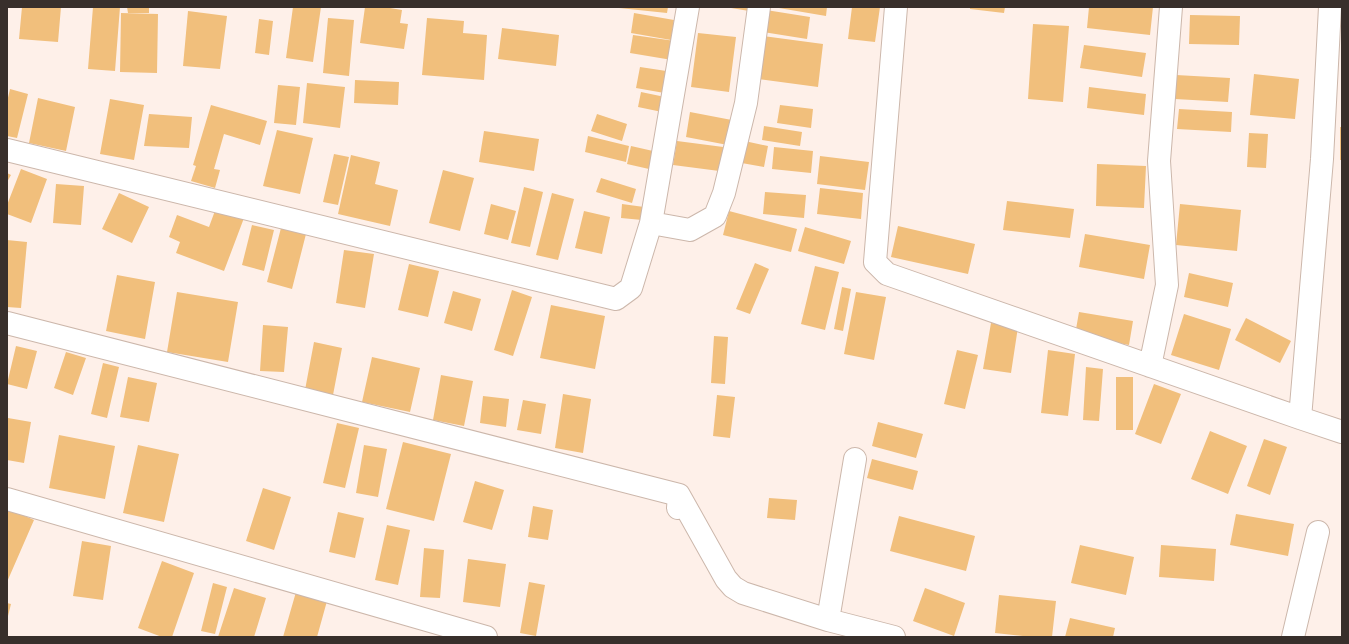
<svg xmlns="http://www.w3.org/2000/svg" width="1349" height="644" viewBox="0 0 1349 644" font-family="Lato,sans-serif">
<style>
.building{fill:#f1bf7c}
.lines{fill:none;stroke-linecap:round;stroke-linejoin:round}
.minor-casing{stroke:#ccb7ab;stroke-width:24}
.minor{stroke:#fff;stroke-width:22}
</style>
<rect width="100%" height="100%" fill="#fef0e9"/>
<path class="building" d="M22 7H61L58 42 19 39Z
M93 7H120L115 71 88 69Z
M127 7H149V13H128Z
M293 7H321L313 62 286 58Z
M365 7H384L402 10 400 23 408 24 404 49 360 43Z
M619 7H668L667 13 619 8Z
M725 7H750L749 11Z
M773 7H827L826 16Z
M852 7H880L875 42 848 39Z
M970 7H1005L1004 13 970 9Z
M1089 7H1153L1150 35 1087 28Z
M766 10 810 17 807 39 763 32Z
M188 11 227 16 220 69 183 66Z
M121 13 158 14 157 73 120 72Z
M634 13 674 20 671 40 631 33Z
M1190 15 1240 16 1239 45 1189 44Z
M328 18 354 20 349 76 323 73Z
M427 18 464 21 463 33 487 35 484 80 422 75Z
M259 19 273 21 269 55 255 53Z
M1033 24 1069 26 1063 102 1028 99Z
M502 28 559 35 556 66 498 59Z
M698 33 736 37 729 92 691 87Z
M633 35 675 41 672 60 630 53Z
M763 36 823 44 818 87 758 79Z
M1084 45 1146 53 1142 77 1080 68Z
M640 67 673 72 670 94 636 88Z
M1254 74 1299 79 1295 119 1250 115Z
M1176 75 1230 78 1228 102 1175 99Z
M355 80 399 82 398 105 354 103Z
M307 83 345 87 340 128 303 123Z
M278 85 300 87 296 125 274 123Z
M1089 87 1146 94 1144 115 1087 108Z
M10 89 28 94 17 138 7 136V102Z
M641 92 665 97 662 112 638 107Z
M38 98 75 107 66 151 29 143Z
M110 99 144 105 134 160 100 154Z
M211 105 267 121 260 145 224 134 214 169 220 170 215 188 191 181 196 166 193 165Z
M780 105 813 109 811 128 777 123Z
M1179 109 1232 112 1231 132 1177 129Z
M690 112 737 121 733 146 686 137Z
M149 114 192 117 189 148 144 146Z
M597 114 627 124 622 141 591 131Z
M764 126 802 132 800 146 762 140Z
M1340 127H1342V160H1340Z
M277 130 313 138 300 194 263 186Z
M484 131 539 139 534 171 479 162Z
M1249 133 1268 134 1266 168 1247 167Z
M588 136 629 146 626 162 585 152Z
M740 140 768 146 764 167 736 162Z
M677 141 731 148 727 172 673 165Z
M631 146 653 151 649 169 627 164Z
M774 147 813 151 811 173 772 169Z
M334 154 349 157 338 205 323 202Z
M351 155 380 162 375 184 398 190 390 226 338 214Z
M820 156 869 162 865 190 817 184Z
M1097 164 1146 166 1144 208 1096 206Z
M21 169 47 179 31 223 7 214V205Z
M443 170 474 178 460 231 429 223Z
M7 173 11 175 7 182Z
M601 178 636 189 632 203 596 192Z
M56 184 84 186 81 225 53 223Z
M1341 184H1342V195H1341Z
M524 187 543 192 530 247 511 243Z
M820 188 863 193 861 219 817 214Z
M765 192 806 195 804 218 763 214Z
M119 193 149 207 132 243 102 229Z
M552 193 574 199 558 260 536 255Z
M1007 201 1074 209 1070 238 1003 230Z
M491 204 516 211 508 240 484 234Z
M622 204 644 207 642 220 621 218Z
M1180 204 1241 210 1237 251 1176 245Z
M216 208 244 218 224 271 176 253 180 242 169 237 177 215 209 227Z
M584 211 610 217 602 254 575 248Z
M729 211 797 229 791 252 723 235Z
M252 225 274 230 264 271 242 265Z
M898 226 975 244 968 274 891 257Z
M805 227 851 241 844 264 798 251Z
M281 228 306 234 292 289 267 282Z
M1085 234 1150 245 1144 279 1079 267Z
M7 240 27 242 21 308 7 307Z
M344 250 374 254 365 308 336 303Z
M755 263 769 269 750 314 736 309Z
M409 264 439 271 428 317 398 310Z
M815 266 839 272 825 330 801 324Z
M1189 273 1233 283 1228 307 1184 297Z
M117 275 155 282 145 339 106 331Z
M842 287 851 289 843 331 834 329Z
M512 290 532 297 513 356 494 350Z
M453 291 481 299 472 331 444 323Z
M177 292 238 302 228 362 167 352Z
M856 292 886 297 874 360 844 354Z
M551 305 605 316 595 369 540 358Z
M1079 312 1133 321 1129 345 1075 335Z
M1184 314 1231 329 1219 370 1171 355Z
M1246 318 1291 341 1280 363 1235 340Z
M991 323 1018 327 1011 373 983 369Z
M263 325 288 327 284 372 260 371Z
M714 336 728 337 725 384 711 383Z
M314 342 342 348 333 395 305 390Z
M16 346 37 351 27 389 7 384Z
M957 350 978 355 965 409 944 404Z
M1048 350 1075 354 1068 416 1041 413Z
M66 352 86 358 73 395 54 388Z
M372 357 420 368 410 412 362 402Z
M103 363 119 367 107 418 91 414Z
M1086 367 1103 369 1099 421 1083 420Z
M441 375 473 381 464 426 433 420Z
M128 377 157 383 149 422 120 417Z
M1116 377H1133V430H1116Z
M1154 384 1181 394 1161 444 1135 434Z
M563 394 591 399 583 453 555 448Z
M717 395 735 397 730 438 713 436Z
M483 396 509 399 506 427 480 423Z
M523 400 546 404 541 434 517 430Z
M8 418 31 422 24 463 7 460Z
M878 422 923 434 916 458 872 446Z
M337 423 359 428 345 488 323 483Z
M1210 431 1247 446 1228 494 1191 479Z
M59 435 115 446 105 499 49 488Z
M1264 439 1287 447 1270 495 1247 486Z
M403 442 451 454 434 521 386 509Z
M138 445 179 454 164 522 123 513Z
M364 445 387 449 378 497 356 493Z
M872 459 918 471 913 490 867 478Z
M475 481 504 490 492 530 463 522Z
M263 488 291 497 274 550 246 541Z
M769 498 797 500 795 520 767 518Z
M533 506 553 510 548 540 528 537Z
M7 508 34 520 7 582Z
M338 512 364 518 355 558 329 552Z
M1236 514 1294 524 1288 556 1230 545Z
M899 516 975 536 966 571 890 551Z
M387 525 410 530 398 585 375 580Z
M82 541 111 546 103 600 73 596Z
M1080 545 1134 557 1126 595 1071 583Z
M1161 545 1216 549 1214 581 1159 577Z
M424 548 444 550 440 598 420 597Z
M468 559 506 564 500 607 463 602Z
M162 561 194 573 172 637H162L138 628Z
M529 582 545 585 536 636 520 633Z
M213 583 227 587 215 634 201 631Z
M234 588 266 598 254 637H218Z
M925 588 965 603 954 636 913 621Z
M296 592 327 601 317 637H283Z
M999 595 1056 601 1052 637H1032L995 633Z
M7 603 11 604 8 616H7Z
M1070 618 1115 628 1113 637H1065Z"/>
<g class="lines">
<defs>
<path id="minor" d="M896 7 875 262 887 274 1300 418 1342 432
M7 150 616 299 631 288 651 223 688 7
M651 223 690 230 715 216 724 193 746 103 759 7
M7 323 679 495
M1150 366 1167 285 1159 161 1171 7
M1300 418 1322 159 1330 7
M855 459 828 620 894 637
M7 499 486 637
M678 508 679 495 726 579 733 587 743 593 828 620
M1293 637 1318 532"/>
</defs>
<use href="#minor" class="minor-casing"/>
<use href="#minor" class="minor"/>
</g>
<rect width="1349" height="644" fill="none" stroke="#382f2b" stroke-width="16"/>
</svg>
